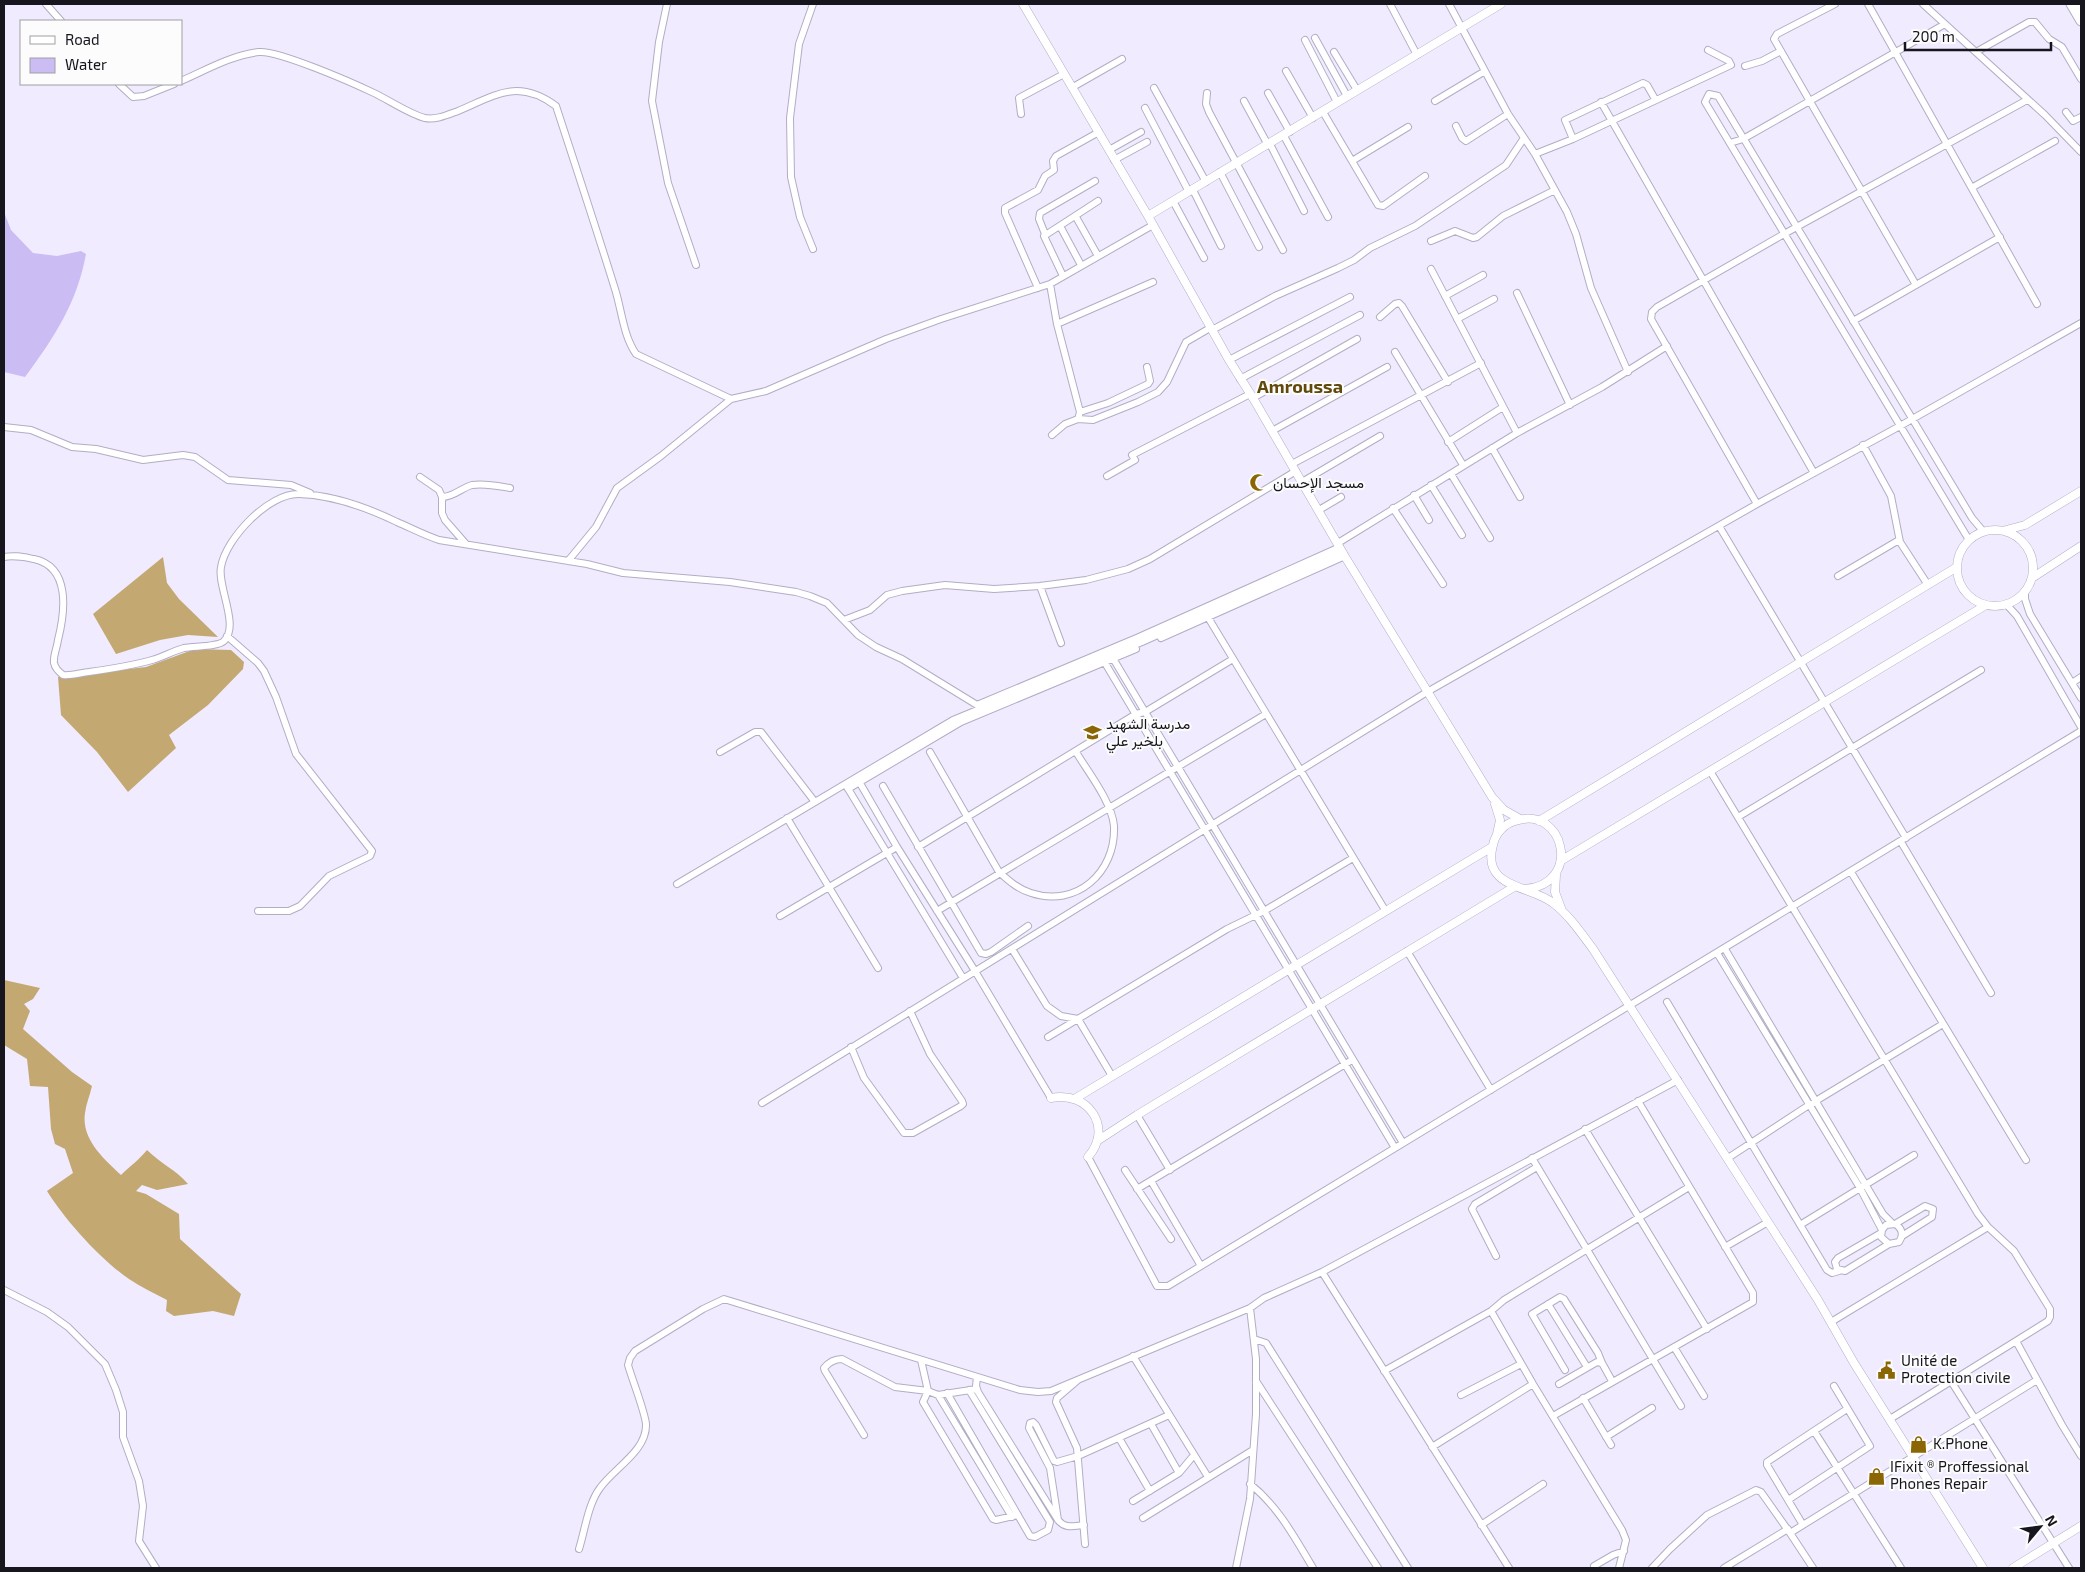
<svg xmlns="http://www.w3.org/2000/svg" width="2085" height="1572" viewBox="0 0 2085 1572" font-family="'Exo 2',Vazirmatn,sans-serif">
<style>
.forest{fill:#c3a871}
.water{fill:#ccbcf4}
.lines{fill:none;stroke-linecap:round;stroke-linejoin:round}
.minor-casing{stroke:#b3adc4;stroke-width:8}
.major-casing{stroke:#b3adc4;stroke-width:9}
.highway-casing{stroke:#b3adc4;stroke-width:11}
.minor{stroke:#fff;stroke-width:6}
.major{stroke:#fff;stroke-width:8}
.highway{stroke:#fff;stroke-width:9}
.labels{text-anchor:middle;stroke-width:4;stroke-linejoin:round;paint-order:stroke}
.poi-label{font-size:15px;fill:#17151d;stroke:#fcfcfc;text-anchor:start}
.quarter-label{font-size:18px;font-weight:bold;fill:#61480b;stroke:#fcfcfc}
</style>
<rect width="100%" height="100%" fill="#f0ebff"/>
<path class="forest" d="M163 557 167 583 179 599 218 637 188 635 160 640 116 654 93 614Z
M195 649 231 650 244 662 243 669 208 705 169 735 176 748 128 792 97 752 61 715 58 677 146 667Z
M4 980 40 988 33 999 24 1004 30 1011 23 1029 72 1072 92 1086C90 1095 86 1104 85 1113 81 1139 104 1159 121 1175 130 1166 139 1160 147 1150 161 1164 175 1169 188 1184L157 1190 142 1185 136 1191 146 1194 179 1214 180 1239 241 1294 234 1316 213 1311 174 1316 166 1311 167 1300C154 1293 141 1287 129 1279 100 1259 65 1220 47 1191L73 1173 65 1149 55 1144 51 1129 48 1087 30 1086 27 1059 4 1045Z"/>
<path class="water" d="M4 212 11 230 33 253 57 256 81 251 86 254C77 303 54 338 25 377L4 372Z"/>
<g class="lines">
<defs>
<path id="minor" d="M46 4 61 21
M667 4 659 42 652 101 668 183 696 265
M1390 4 1417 55
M1449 4 1508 114 1535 154 1567 212 1576 234 1591 288 1628 372
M1835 4 1777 34 1774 39 1916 285
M1868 4 2037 304
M1923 4 2045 115 2081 152
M1315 38 1347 96
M1305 40 1337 102
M1334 52 1357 90
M1976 52 2029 22H2035L2049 39 2062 47 2081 79
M1745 66 1762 61 1781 51
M1286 71 1313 118
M181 81C206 70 232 55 259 52 278 50 353 83 374 93 387 99 411 115 425 118 436 120 447 115 458 111 496 95 518 78 556 106 576 167 596 228 615 289 622 311 623 335 636 354L731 399 766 391 886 339 941 319 1050 284 1153 225
M119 84 133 97 144 96 174 84
M1073 87 1122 59
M1154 88 1206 182
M1207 93 1206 104 1209 112 1283 250
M1268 93 1290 132
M1244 101 1268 145
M1435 101 1485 71
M1601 102 1814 473
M1145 108 1189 192
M1323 112 1378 205 1383 206 1425 176
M2066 112 2073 121 2081 117
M1021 114 1019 98 1064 74
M1456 126 1462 138 1466 141 1508 114
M1284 136 1328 217
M1573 139 1565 120 1643 83 1647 85 1655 99
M1730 143 1743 139 1945 24
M1270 144 1304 211
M1109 150 1141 132
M1535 154 1573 139 1731 65 1729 61 1708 50
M1114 160 1147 142
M1352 161 1408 127
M1220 172 1259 247
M1973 187 2055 141
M1193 190 1221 246
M1173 201 1204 258
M1076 217 1098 256
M1060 226 1081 265
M1045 234 1039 219 1040 213 1095 181
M1431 241 1455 231 1473 238 1477 237 1503 216 1555 190
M813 249 800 217 791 177 790 118 799 44 813 4
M1431 269 1517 433
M1063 276 1044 236 1098 201
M1050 284 1057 324 1080 412 1078 419 1065 424 1052 435
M1038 288 1005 213V208L1038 190 1045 176 1054 170 1053 161 1056 156 1099 132
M1517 293 1570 405
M1445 296 1483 275
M1380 317 1395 304 1399 303 1402 306 1448 382
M1457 319 1494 299
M1853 321 2000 237
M1057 324 1153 282
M1212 330 1275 296 1338 268 1354 260 1370 248 1415 226 1506 165 1524 138
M1395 352 1463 465
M1229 360 1350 297
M1240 379 1360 315
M1253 398 1357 339
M1080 412 1108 403 1148 384 1150 381 1147 367
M1078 419 1093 420 1138 402 1158 392 1167 382 1186 342 1210 328
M4 427 31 430 72 447 96 449 143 460 183 455 195 457 228 480 291 485 310 493
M1272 431 1387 367
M1448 442 1503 407
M1863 445 1891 496 1900 542 1928 585
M1492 448 1520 497
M1292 464 1481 363
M1451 474 1490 538
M1107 476 1135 460 1132 455 1250 394
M420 477 439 490 442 497V513L445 520 466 544
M1302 482 1380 436
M1431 485 1462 535
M1414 495 1429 520
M442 497C454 497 461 488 472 485 485 483 498 486 510 488
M1757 504 1651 319 1652 312 1657 307 1784 234 2027 100
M1393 508 1443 584
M1319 510 1341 497
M1719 526 1906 838
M1969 540 1705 102 1709 94 1718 96 1972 518 1983 531
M1338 543 1517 433 1602 387 1667 346
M4 557C15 555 23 557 34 559 71 567 65 612 58 640 57 648 53 656 54 663 55 668 59 672 63 675 71 676 80 673 89 672 110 669 131 666 152 660 163 657 173 651 184 648 193 646 218 647 224 641 240 626 217 586 221 567 226 538 269 493 299 494 333 495 368 508 397 522 411 528 424 535 439 540L587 564 623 573 730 582 796 592 810 596 827 603 858 635 876 647 902 659 977 705 1139 637 1340 547
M568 561 596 527 617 488 661 456 731 399
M1838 576 1899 540
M1040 586 1061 643
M2025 591V599L2030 614 2081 698
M2006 604 2017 616 2081 727
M1206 614 1385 910
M844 620 870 610 887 595 902 591 945 585 994 589 1040 586 1086 580 1128 569 1150 559 1296 471
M227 636 258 663 264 671 276 697 296 754 372 851 370 856 329 876 300 906 289 911H258
M1161 638 1345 556
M1111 655 1403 1143
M1102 658 1395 1148
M2072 683 2081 677
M720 752 755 732H761L815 802
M930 752 999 872C1009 881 1018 889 1031 893 1076 908 1116 873 1114 826 1112 802 1088 772 1076 752
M1710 771 1978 1214 1988 1227 2014 1251 2050 1309V1317L2048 1321 2016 1341 2062 1425 2081 1456
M857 778 897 847 975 971 1051 1098
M883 786 981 953 986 954 991 952 1028 926
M847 787 963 978
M848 789 961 722 1136 649
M1738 817 1981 670
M787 818 878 968
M1901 842 1991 993
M918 847 1136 714 1145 712 1233 659
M1851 872 2026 1160
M677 884 953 720 1142 642 1342 552
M937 911 1266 714
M780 916 897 847
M1012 949 1047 1006 1061 1016 1078 1019 1112 1076
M1725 949 1883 1214 1892 1223
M1407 951 1491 1090
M1717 953 1860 1188 1882 1230
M1667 1002 1827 1270 1832 1273 1839 1271
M1048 1037 1227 929 1264 911 1353 858
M851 1047 864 1078 904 1133H913L961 1106 963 1104 962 1101 930 1054 910 1011
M762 1103 1427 692 1757 504 1900 426 2081 323
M1137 1115 1170 1170
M1585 1129 1707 1329
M1088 1157 1157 1286H1168L2081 731
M1532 1158 1681 1406
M1728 1158 1809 1105 1943 1024
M1125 1170 1171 1239
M1151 1181 1201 1266
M1137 1189 1352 1060
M1895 1224C1902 1228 1904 1235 1899 1242L1889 1244 1881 1237 1882 1230 1886 1225 1895 1224 1925 1206 1933 1209 1932 1217 1902 1236
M1800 1225 1914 1155
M1881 1233 1838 1258 1835 1262 1837 1269 1845 1271 1889 1244
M1725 1247 1768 1222
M1496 1256 1472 1209 1475 1204 1537 1167
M1322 1272 1509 1568
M4 1290 47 1312 68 1327 105 1364 116 1390 123 1412V1437L139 1481 143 1506 139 1541 156 1568
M1548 1304 1587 1367
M1491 1311 1533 1384 1622 1530 1626 1540 1619 1568
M1831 1322 1988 1227
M1254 1339 1266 1343 1408 1568
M1674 1347 1704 1396
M1133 1356 1208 1477
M921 1360 928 1391 923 1402 993 1519 996 1520 1018 1515
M1565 1370 1532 1314 1560 1297 1564 1299 1598 1353 1602 1363
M1384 1371 1491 1311 1504 1300 1689 1187
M977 1377 976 1386 978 1392 1058 1520C1065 1529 1073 1526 1084 1525
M1078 1380 1057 1398 1056 1402 1077 1448 1085 1544
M1256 1381 1378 1568
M1951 1381 2069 1568
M1559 1384 1597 1362 1602 1363 1612 1381
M947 1393 1030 1536 1035 1537 1048 1530 1050 1522 969 1390
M938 1395 1012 1517
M1461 1395 1521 1364
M1583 1398 1611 1445
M1553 1416 1753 1302V1293L1638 1101
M1890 1419 2016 1341
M1151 1424 1179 1473
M1814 1431 1901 1568
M864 1435 825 1371 824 1368C829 1362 835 1359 842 1359L895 1387 928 1391 938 1395 977 1389
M1606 1437 1652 1408
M1119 1438 1150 1491
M1432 1447 1533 1384
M1250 1484C1278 1506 1295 1538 1313 1568
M1788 1500 1870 1446 1834 1386
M1133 1501 1179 1473 1194 1455
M1143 1518 1253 1450
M1058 1520 1050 1468 1029 1428 1030 1423 1033 1422 1036 1425 1054 1461 1057 1462 1078 1456 1169 1415
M1481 1525 1543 1484
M1803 1525 1767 1465V1462L1847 1409
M579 1549C585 1530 588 1504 600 1488 614 1468 647 1451 646 1424 645 1412 632 1379 628 1365L630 1358 635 1351 703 1309 724 1299 1020 1390 1038 1392 1051 1391 1250 1308 1264 1298 1322 1272 1678 1080
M1594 1566 1613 1555 1624 1551
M1236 1568 1250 1499 1256 1414V1359L1250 1308
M1652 1568 1670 1549 1707 1515 1756 1490 1761 1492 1790 1533
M1724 1568 1788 1529
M1813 1568 1790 1533 2037 1380"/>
<path id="major" d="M1023 4 1148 216 1229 360 1253 398 1344 555 1492 797 1504 810 1520 819
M1148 216 1501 4
M1957 568a38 38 0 1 1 76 0a38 38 0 1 1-76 0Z
M2006 530 2025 525 2081 491
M2032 578 2081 546
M1495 804 1500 820 1497 834
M1539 821 1957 567
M1562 860 1986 605
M1556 875 1555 892 1561 908
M1524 889C1584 885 1564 804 1515 821 1504 824 1495 834 1493 845 1481 889 1531 885 1553 903 1569 915 1581 933 1593 949L1818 1300 1854 1363 1983 1568
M1051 1098C1088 1090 1114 1128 1088 1157
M1076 1098 1492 847
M1097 1141 1137 1115 1514 887
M2013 1568 2081 1526"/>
<path id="highway" d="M2071 4 2081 21
M2079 4 2081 7"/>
</defs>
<use href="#minor" class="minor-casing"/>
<use href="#major" class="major-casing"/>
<use href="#highway" class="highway-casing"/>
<use href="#minor" class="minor"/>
<use href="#major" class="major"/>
<use href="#highway" class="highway"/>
</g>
<defs>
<symbol id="mosque-bare" viewBox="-9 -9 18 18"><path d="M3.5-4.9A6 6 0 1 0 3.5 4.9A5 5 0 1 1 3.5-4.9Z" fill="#8a6605" stroke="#fcfcfc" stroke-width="2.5" paint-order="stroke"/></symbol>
<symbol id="school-bare" viewBox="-9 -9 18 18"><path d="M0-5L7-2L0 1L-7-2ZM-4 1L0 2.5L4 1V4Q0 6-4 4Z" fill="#8a6605" stroke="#fcfcfc" stroke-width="2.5" paint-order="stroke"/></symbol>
<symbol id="civic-bare" viewBox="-9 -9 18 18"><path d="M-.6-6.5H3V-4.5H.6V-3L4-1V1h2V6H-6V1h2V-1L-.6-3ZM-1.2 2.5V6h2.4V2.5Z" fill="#8a6605" stroke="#fcfcfc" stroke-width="2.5" paint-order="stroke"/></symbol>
<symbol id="shop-bare" viewBox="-9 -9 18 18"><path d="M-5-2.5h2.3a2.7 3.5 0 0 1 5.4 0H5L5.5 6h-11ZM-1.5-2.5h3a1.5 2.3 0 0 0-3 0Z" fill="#8a6605" stroke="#fcfcfc" stroke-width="2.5" paint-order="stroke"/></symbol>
</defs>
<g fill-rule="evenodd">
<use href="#mosque-bare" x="1246" y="470" width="25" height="25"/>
<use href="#school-bare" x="1080" y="720" width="25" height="25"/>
<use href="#civic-bare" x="1874" y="1358" width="25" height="25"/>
<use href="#shop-bare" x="1906" y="1432" width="25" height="25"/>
<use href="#shop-bare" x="1864" y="1464" width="25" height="25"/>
</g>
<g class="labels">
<g class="poi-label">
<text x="1273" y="488">مسجد الإحسان</text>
<text x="1106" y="729">مدرسة الشهيد<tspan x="1106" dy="17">بلخير علي</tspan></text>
<text x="1901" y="1366">Unité de<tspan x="1901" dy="17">Protection civile</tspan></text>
<text x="1933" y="1449">K.Phone</text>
<text x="1890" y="1472">IFixit ® Proffessional<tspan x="1890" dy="17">Phones Repair</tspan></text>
</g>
<g class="quarter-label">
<text x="1300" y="393">Amroussa</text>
</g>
</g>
<rect width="2085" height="1572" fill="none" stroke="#17151d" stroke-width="10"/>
<rect x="20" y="20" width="162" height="65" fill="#fcfcfc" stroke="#a0a0a3"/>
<rect x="30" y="36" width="25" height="8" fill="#ffffff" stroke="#a0a0a3"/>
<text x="65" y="45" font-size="15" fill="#17151d">Road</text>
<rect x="30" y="58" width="25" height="15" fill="#ccbcf4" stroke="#a0a0a3"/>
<text x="65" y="70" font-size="15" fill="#17151d">Water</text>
<g transform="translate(2040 1527) rotate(61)" stroke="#fcfcfc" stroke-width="4" paint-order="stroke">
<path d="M0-4L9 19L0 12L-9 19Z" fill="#17151d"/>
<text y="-8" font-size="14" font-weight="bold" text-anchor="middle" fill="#17151d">N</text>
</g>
<path d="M1905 42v8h146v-8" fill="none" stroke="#17151d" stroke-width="2.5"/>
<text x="1912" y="42" font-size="15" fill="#17151d" stroke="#fcfcfc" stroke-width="4" paint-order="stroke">200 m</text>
</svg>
